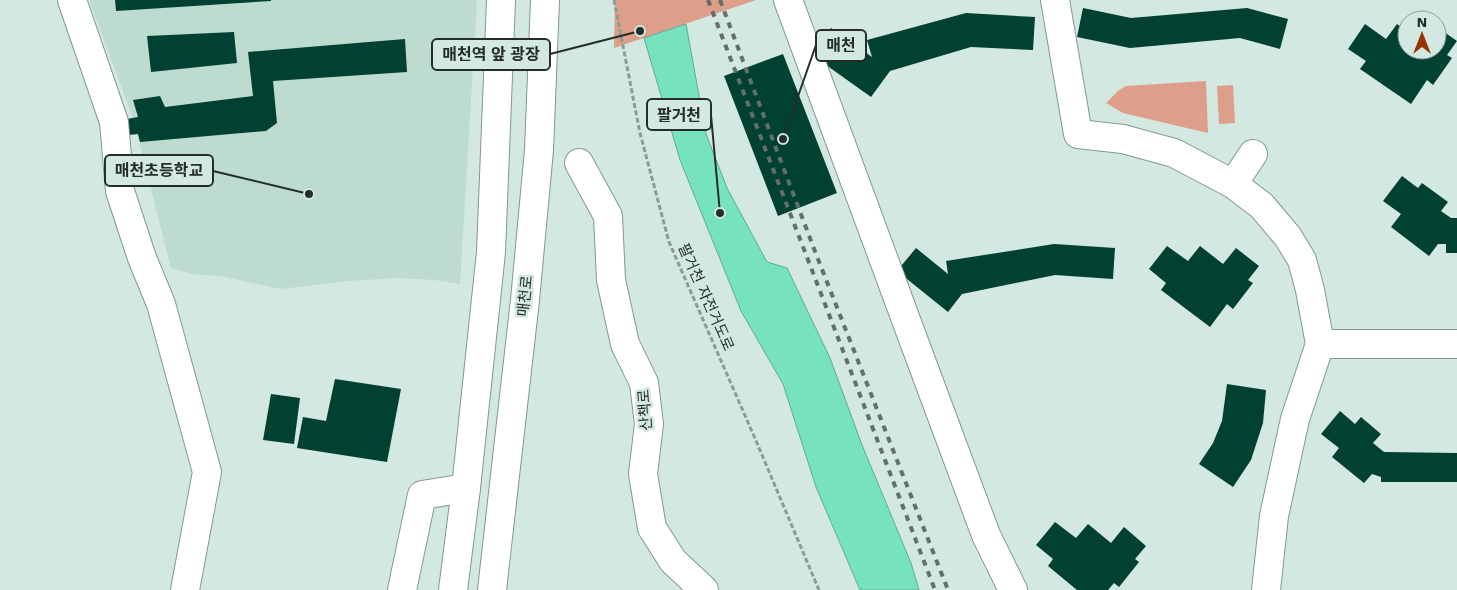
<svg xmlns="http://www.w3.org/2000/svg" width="1457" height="590" viewBox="0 0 1457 590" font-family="'Work Sans','Noto Sans KR',sans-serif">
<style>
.built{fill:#bedbd0}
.green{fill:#dd9f89}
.water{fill:#77e2c0;stroke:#5eac93}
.building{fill:#004131}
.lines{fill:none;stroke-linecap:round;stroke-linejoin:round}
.minor-casing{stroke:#839890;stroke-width:30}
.major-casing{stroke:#839890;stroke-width:30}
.path{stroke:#8b9c96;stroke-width:3;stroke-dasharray:5 2.5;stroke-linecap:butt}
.minor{stroke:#fff;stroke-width:28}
.major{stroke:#fff;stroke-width:28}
.rail{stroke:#626f6a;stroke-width:4;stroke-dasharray:6 6;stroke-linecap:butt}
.labels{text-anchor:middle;stroke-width:5;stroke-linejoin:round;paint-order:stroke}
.street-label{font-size:15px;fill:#252d2a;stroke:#d2e8e0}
.leader{fill:none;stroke:#252d2a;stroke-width:2}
.callout-dot{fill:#252d2a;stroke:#d2e8e0;stroke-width:2}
.callout{fill:#d2e8e0;stroke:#252d2a;stroke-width:2}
.callout-label{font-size:16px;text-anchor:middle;font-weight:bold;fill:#252d2a}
</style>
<rect width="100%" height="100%" fill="#d2e8e0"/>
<path class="built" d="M89 0H477L460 284 434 280 398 278 349 281 280 289 220 276 192 274 171 268 134 121Z"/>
<path class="green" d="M615 0H756L614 48Z
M1206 81 1208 133 1123 113 1106 103 1118 91 1126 86Z
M1233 85 1235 123 1219 124 1217 86Z"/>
<path class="water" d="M686 24 706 134 727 188 767 262 787 268 830 358 862 445 911 563 919 590H860L816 487 783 384 741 311 680 160 644 38Z"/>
<path class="building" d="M115 0H271V1L116 11Z
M1083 8 1131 18 1247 8 1288 19 1280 49 1240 38 1130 48 1077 37Z
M966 13 1035 17 1033 50 971 47 890 71 871 97 812 55 831 28 872 57 867 40Z
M1365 24 1386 39 1397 24 1407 31V50H1437V27L1457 41 1447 55 1452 58 1433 85 1427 80 1411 104 1360 69 1366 61 1348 49Z
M234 32 237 63 151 72 147 36Z
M405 39 407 72 273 81 277 123 266 131 140 142 138 134 129 135 127 119 138 117 133 100 160 96 165 107 253 96 248 52Z
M783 54 837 193 778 216 724 76Z
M1402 176 1418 188 1422 183 1448 202 1441 211 1451 218H1457V253H1446V244H1438L1429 256 1391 227 1401 214 1383 201Z
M1054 244 1115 248 1113 279 1055 275 962 294 948 312 897 271 916 248 948 274 946 261Z
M1167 246 1188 261 1200 246 1223 264 1236 248 1259 266 1248 280 1253 283 1233 309 1227 304 1210 327 1161 290 1166 283 1149 269Z
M335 379 401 389 387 462 297 448 303 417 326 421Z
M1227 384 1266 390 1263 423 1251 460 1233 487 1199 464 1213 443 1222 421Z
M271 394 300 398 294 444 263 440Z
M1340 411 1355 424 1361 417 1381 434 1373 443 1384 452 1457 453V482H1381V477L1372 474 1364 483 1332 457 1339 448 1321 434Z
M1055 522 1076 538 1088 524 1111 543 1124 527 1146 546 1135 559 1139 562 1119 587 1114 583 1108 590H1077L1048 566 1053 559 1036 545Z"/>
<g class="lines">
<defs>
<path id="minor" d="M72 0 114 122 120 191 142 258 161 304 207 472 185 590
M788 0 909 328 986 535 1013 590
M1055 0 1078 134 1123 139 1174 153 1233 184 1262 206 1288 237 1302 260 1310 290 1320 344H1457
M579 163 608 216 611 280 625 344 644 383 649 424 643 474 652 528 673 561 704 590
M1233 184 1253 154
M402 590 422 495 466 488
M1266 590 1274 516 1295 419 1320 344"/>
<path id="major" d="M453 590 466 488 491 252 501 0
M492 590 525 300 539 150 545 0"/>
</defs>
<use href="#minor" class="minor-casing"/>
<use href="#major" class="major-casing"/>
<path class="path" d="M614 0 640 133 669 242 754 436 819 590"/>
<use href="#minor" class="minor"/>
<use href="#major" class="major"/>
<path class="rail" d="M708 0 935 590
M720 0 816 254 948 590"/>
</g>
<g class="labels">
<g class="street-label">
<text transform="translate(525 296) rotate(-84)" y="5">매천로</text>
<text transform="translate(706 297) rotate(66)" y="5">팔거천 자전거도로</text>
<text transform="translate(645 410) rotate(-94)" y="5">산책로</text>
</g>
</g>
<path class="leader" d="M783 139L816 45M640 31L550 54M720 213L711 115M309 194L213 171"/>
<g class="callout-dot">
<circle cx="783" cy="139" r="5"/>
<circle cx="640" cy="31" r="5"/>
<circle cx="720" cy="213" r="5"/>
<circle cx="309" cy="194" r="5"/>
</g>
<g class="callout">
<rect x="816" y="30" width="50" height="31" rx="5"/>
<rect x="432" y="39" width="118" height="31" rx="5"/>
<rect x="647" y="99" width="64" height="31" rx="5"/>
<rect x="105" y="155" width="108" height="31" rx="5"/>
</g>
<g class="callout-label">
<text x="841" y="51">매천</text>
<text x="491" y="60">매천역 앞 광장</text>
<text x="679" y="121">팔거천</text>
<text x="159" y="176">매천초등학교</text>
</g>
<g transform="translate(1422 35)"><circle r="24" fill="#d2e8e0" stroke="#8d9d97"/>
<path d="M0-4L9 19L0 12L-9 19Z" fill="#983302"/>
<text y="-8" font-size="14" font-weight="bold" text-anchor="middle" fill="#252d2a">N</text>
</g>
</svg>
